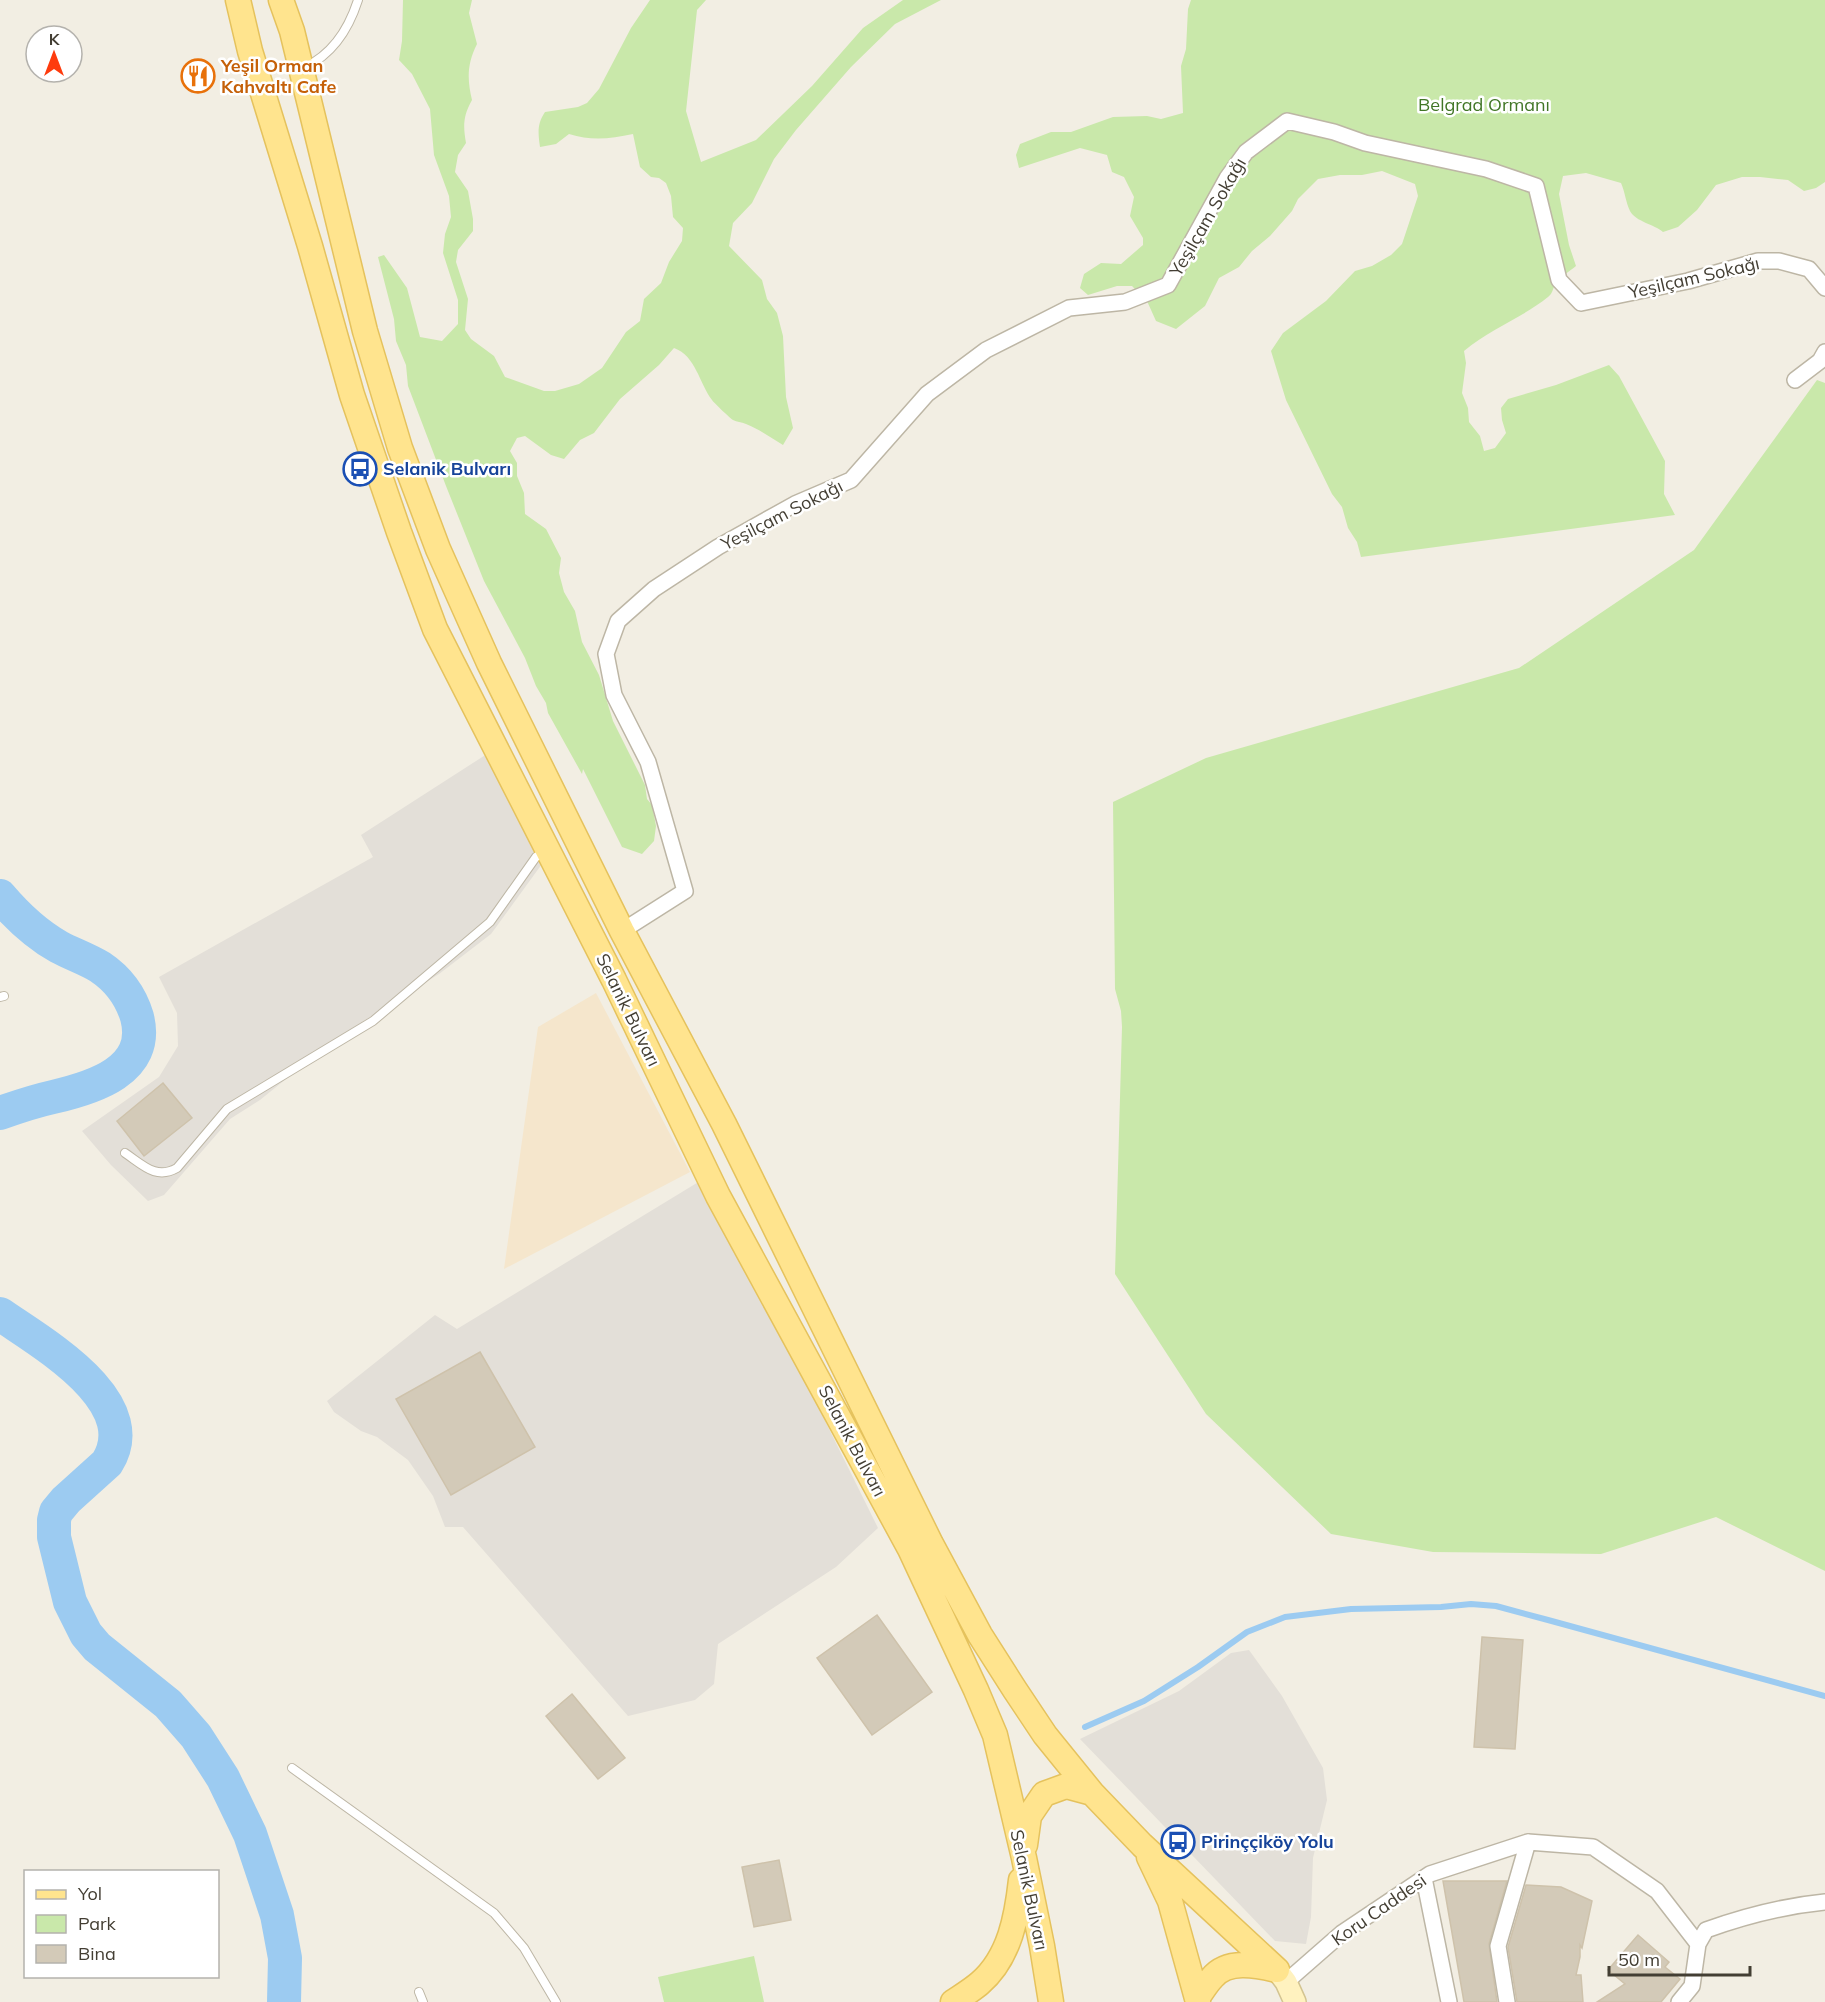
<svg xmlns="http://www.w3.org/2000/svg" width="1825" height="2002" viewBox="0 0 1825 2002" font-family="Mulish,sans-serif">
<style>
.commercial{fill:#f5e6cc}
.industrial{fill:#e3dfd8}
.green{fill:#c9e8aa}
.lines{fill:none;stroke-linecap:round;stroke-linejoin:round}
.stream{stroke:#9ccbf1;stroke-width:6}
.river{stroke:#9ccbf1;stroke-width:34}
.building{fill:#d3cab8;stroke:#cec2ab;stroke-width:1.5}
.service-casing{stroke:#bdb6a5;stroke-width:10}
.minor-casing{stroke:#bdb6a5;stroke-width:18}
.secondary-casing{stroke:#d3c491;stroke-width:24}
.primary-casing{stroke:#e5c25d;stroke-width:27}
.service{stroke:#fff;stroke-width:8}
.minor{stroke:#fff;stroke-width:15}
.secondary{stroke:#fff2bf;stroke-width:21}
.primary{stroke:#ffe48e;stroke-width:24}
.labels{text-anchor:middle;stroke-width:5;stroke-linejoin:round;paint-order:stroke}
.food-label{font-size:18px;font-weight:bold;fill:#c56008;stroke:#fff;text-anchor:start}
.park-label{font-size:18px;fill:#417626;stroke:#fff}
.street-label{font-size:18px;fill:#433e33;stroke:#fff}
.transit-label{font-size:18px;font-weight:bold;fill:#164399;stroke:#fff;text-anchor:start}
</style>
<rect width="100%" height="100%" fill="#f2eee3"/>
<path class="commercial" d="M596 993 690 1172 504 1269 538 1027Z"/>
<path class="industrial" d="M490 752 547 857 491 934 439 974 338 1037 260 1100 230 1119 164 1195 148 1201 111 1165 82 1131 159 1077 178 1046 177 1013 159 977 373 857 361 835Z
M705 1178 878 1528 836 1567 718 1644 714 1684 695 1700 628 1716 463 1527H445L433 1496 408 1460 377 1437 361 1431 334 1412 327 1401 435 1315 457 1329Z
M1249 1650 1282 1696 1323 1768 1327 1800 1313 1858 1311 1917 1306 1944 1275 1941 1080 1739 1179 1691 1231 1653Z"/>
<path class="green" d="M403 0H472L469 13 477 44C467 64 467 79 472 100 463 116 463 126 466 143L458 155 455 172 468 191 473 219V231L458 250 456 262 468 299 465 330 471 339 494 356 505 377 544 391H555L579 384 602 368 626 332 640 321 644 299 661 283 669 262 682 241 683 228 673 217 671 196 666 183 659 178 651 177 640 167 633 134C610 139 591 141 569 134L556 144 540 147C538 133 537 124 545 112L578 107 587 103 599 89 631 28 650 0H706L697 10 686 111 701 162 756 140 812 86 863 28 903 0H941L895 24 851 67 796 130 774 159 752 203 733 223 729 246 762 280 767 299 777 313 783 336 786 397 793 428 783 445C771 438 759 429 746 424 741 422 737 422 733 420 730 418 714 403 712 400 699 383 696 356 674 348L659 365 620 399 594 433 580 440 564 459 551 455 525 436 517 438 510 451 517 463V476L524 493 525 514 546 529 561 558 559 573 564 592 575 611 582 642 599 675 613 721 645 785 647 799 652 805 656 826 654 841 642 854 622 847 583 769 582 774 548 713 546 703 536 686 525 658 484 581 446 486 408 386 406 365 396 341 394 319 378 257 384 255 407 288 420 337 442 341 458 324V300L443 253 445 234 451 217 449 196 434 155 430 109 412 74 399 60 402 41Z
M1191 0H1825V182L1816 188 1804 191 1788 180 1760 177H1742L1716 185 1697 210 1678 227 1663 232C1654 224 1636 222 1630 211 1626 203 1625 192 1621 183L1586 173 1563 176 1559 194 1569 245 1576 266C1570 271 1559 278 1555 285 1552 290 1553 293 1548 297 1522 318 1490 329 1464 351L1466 363 1462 393 1468 408 1469 422 1480 436 1484 451 1495 448 1506 433 1502 420 1501 408 1508 399 1556 385 1609 365 1619 376 1665 461 1664 494 1675 515 1361 557 1357 542 1348 528 1342 507 1332 494 1286 400 1271 351 1283 333 1326 301 1355 271 1372 266 1391 255 1402 244 1418 196 1415 184 1382 171 1362 175H1340L1318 179 1298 199 1292 211 1270 236 1252 251 1239 267 1219 278 1205 306 1176 329 1156 321 1147 301 1132 286H1117L1088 295 1080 288 1084 274 1101 263 1121 264 1143 245V238L1130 216 1134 197 1124 177 1112 172 1107 155 1080 148 1019 168 1016 155 1020 144 1051 132H1071L1113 117 1147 116 1161 119 1183 113 1181 66 1186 49 1188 9Z
M1817 380 1825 383V1571L1716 1517 1601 1554 1433 1552 1331 1534 1206 1414 1115 1274 1122 1027 1121 1011 1115 989 1113 802 1206 758 1519 668 1694 550Z
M754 1956 764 2002H664L658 1977Z"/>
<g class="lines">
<path class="stream" d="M1085 1727 1144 1701 1198 1667 1247 1632 1285 1617 1351 1609 1441 1607 1471 1604 1496 1606 1548 1620 1825 1696"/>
<path class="river" d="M0 896C17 916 36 934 59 947 72 954 87 959 100 967 118 979 131 997 137 1017 151 1071 92 1088 53 1097 35 1101 17 1107 0 1113
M0 1314C40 1342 146 1401 107 1463L66 1500 56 1512 54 1520V1537L70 1602 86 1634 97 1647 168 1704 196 1736 223 1778 250 1834 277 1915 285 1958 284 2002"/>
</g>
<path class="building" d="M163 1083 192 1118 144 1156 117 1121Z
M480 1352 535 1447 451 1495 396 1399Z
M877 1615 932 1692 872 1735 817 1658Z
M1482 1637 1523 1640 1515 1749 1474 1747Z
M572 1694 625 1758 598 1779 546 1716Z
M779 1860 791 1920 754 1927 742 1867Z
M1443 1881H1507L1489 1944 1497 2002H1464Z
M1526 1885 1561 1887 1592 1901 1582 1948 1580 1945V1957L1576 1975H1581L1583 2002H1517L1508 1947Z
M1638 1935 1669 1962 1665 1967 1680 1979 1661 2002H1597L1625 1984 1608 1970Z"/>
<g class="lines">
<defs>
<path id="service" d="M305 67C333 54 349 28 358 0
M0 997 4 996
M125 1153C143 1165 156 1180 177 1168L227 1109 373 1021 490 922 536 857 544 852
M292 1768 494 1913 524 1948 556 2002
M419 1992 423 2002"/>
<path id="minor" d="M1795 380 1820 361 1825 352
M622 931 685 891 648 762 614 695 606 654 618 621 654 589 718 547 795 504 851 480 927 394 986 350 1069 308 1125 302 1168 285 1227 178 1246 152 1287 121 1334 132 1365 143 1486 169 1536 186 1559 280 1581 303 1688 281 1758 261H1779L1809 269 1825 288
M1424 1878 1449 2002
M1286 1982 1342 1933 1430 1874 1528 1842 1593 1847 1657 1891 1698 1944 1706 1930C1745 1916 1784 1906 1825 1902
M1507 2002 1498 1946 1528 1842
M1679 2002 1692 1986 1698 1944"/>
<path id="secondary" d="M1277 1970 1286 1982 1295 2002"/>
<path id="primary" d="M238 0 250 51 310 246 352 395 399 532 435 629 614 980 718 1196 910 1549 976 1690 995 1735 1024 1858 1042 1946 1051 2002
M281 0 292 31 365 331 400 448 438 549 489 663 622 931 724 1124 931 1544 980 1635 1015 1690 1045 1735 1092 1793 1142 1845 1277 1970
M1025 1845 1029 1816 1044 1794 1066 1786 1092 1793
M1149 1857 1170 1901 1198 2002
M1197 1998C1202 1992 1206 1984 1212 1978 1227 1959 1256 1965 1277 1970
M953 2002C962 1996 972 1990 980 1983 1010 1957 1017 1916 1021 1880"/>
</defs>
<use href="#service" class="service-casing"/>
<use href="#minor" class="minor-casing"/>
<use href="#secondary" class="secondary-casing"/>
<use href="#primary" class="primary-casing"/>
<use href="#service" class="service"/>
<use href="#minor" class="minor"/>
<use href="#secondary" class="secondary"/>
<use href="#primary" class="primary"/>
</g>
<defs>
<symbol id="restaurant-ring" viewBox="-11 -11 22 22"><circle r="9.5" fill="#fff" stroke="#e8710a" stroke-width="1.5"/><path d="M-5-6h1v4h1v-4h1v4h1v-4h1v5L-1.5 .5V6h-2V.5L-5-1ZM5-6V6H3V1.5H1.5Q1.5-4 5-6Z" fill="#e8710a"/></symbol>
<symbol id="bus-ring" viewBox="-11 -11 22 22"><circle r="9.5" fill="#fff" stroke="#1a4fb4" stroke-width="1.5"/><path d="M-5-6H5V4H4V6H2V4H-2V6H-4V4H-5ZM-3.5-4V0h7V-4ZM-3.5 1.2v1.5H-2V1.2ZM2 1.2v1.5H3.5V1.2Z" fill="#1a4fb4"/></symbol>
</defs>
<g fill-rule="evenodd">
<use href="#restaurant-ring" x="179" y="57" width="38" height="38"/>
<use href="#bus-ring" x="341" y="450" width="38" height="38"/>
<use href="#bus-ring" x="1159" y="1823" width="38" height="38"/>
</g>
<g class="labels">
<g class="food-label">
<text x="221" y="72">Yeşil Orman<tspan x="221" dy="21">Kahvaltı Cafe</tspan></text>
</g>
<g class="park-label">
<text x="1484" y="111">Belgrad Ormanı</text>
</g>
<g class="street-label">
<text transform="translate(1208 217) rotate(-60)" y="6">Yeşilçam Sokağı</text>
<text transform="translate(1694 278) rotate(-13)" y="6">Yeşilçam Sokağı</text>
<text transform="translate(782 515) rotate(-27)" y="6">Yeşilçam Sokağı</text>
<text transform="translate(628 1010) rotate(64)" y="6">Selanik Bulvarı</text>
<text transform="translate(852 1441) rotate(62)" y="6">Selanik Bulvarı</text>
<text transform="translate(1029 1890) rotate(78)" y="6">Selanik Bulvarı</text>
<text transform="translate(1379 1910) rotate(-35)" y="6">Koru Caddesi</text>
</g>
<g class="transit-label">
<text x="383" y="475">Selanik Bulvarı</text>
<text x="1201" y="1848">Pirinççiköy Yolu</text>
</g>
</g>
<rect x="24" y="1870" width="195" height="108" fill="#ffffff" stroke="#b4b2ad" stroke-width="1.5"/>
<rect x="36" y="1890" width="30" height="9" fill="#ffe48e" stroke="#b4b2ad" stroke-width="1.5"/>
<text x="78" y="1900" font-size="18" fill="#433e33">Yol</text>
<rect x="36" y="1915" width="30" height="18" fill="#c9e8aa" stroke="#b4b2ad" stroke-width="1.5"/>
<text x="78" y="1930" font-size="18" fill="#433e33">Park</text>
<rect x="36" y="1945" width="30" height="18" fill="#d3cab8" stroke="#b4b2ad" stroke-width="1.5"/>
<text x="78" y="1960" font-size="18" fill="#433e33">Bina</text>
<g transform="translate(54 54)"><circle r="28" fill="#ffffff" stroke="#b4b2ad" stroke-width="1.5"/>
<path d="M0-4.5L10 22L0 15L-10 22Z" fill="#fe3b0d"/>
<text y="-9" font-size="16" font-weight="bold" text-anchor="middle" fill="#433e33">K</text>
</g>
<path d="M1609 1966v9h141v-9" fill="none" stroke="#433e33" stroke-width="3"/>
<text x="1618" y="1966" font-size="18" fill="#433e33" stroke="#ffffff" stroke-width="4.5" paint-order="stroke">50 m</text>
</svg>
